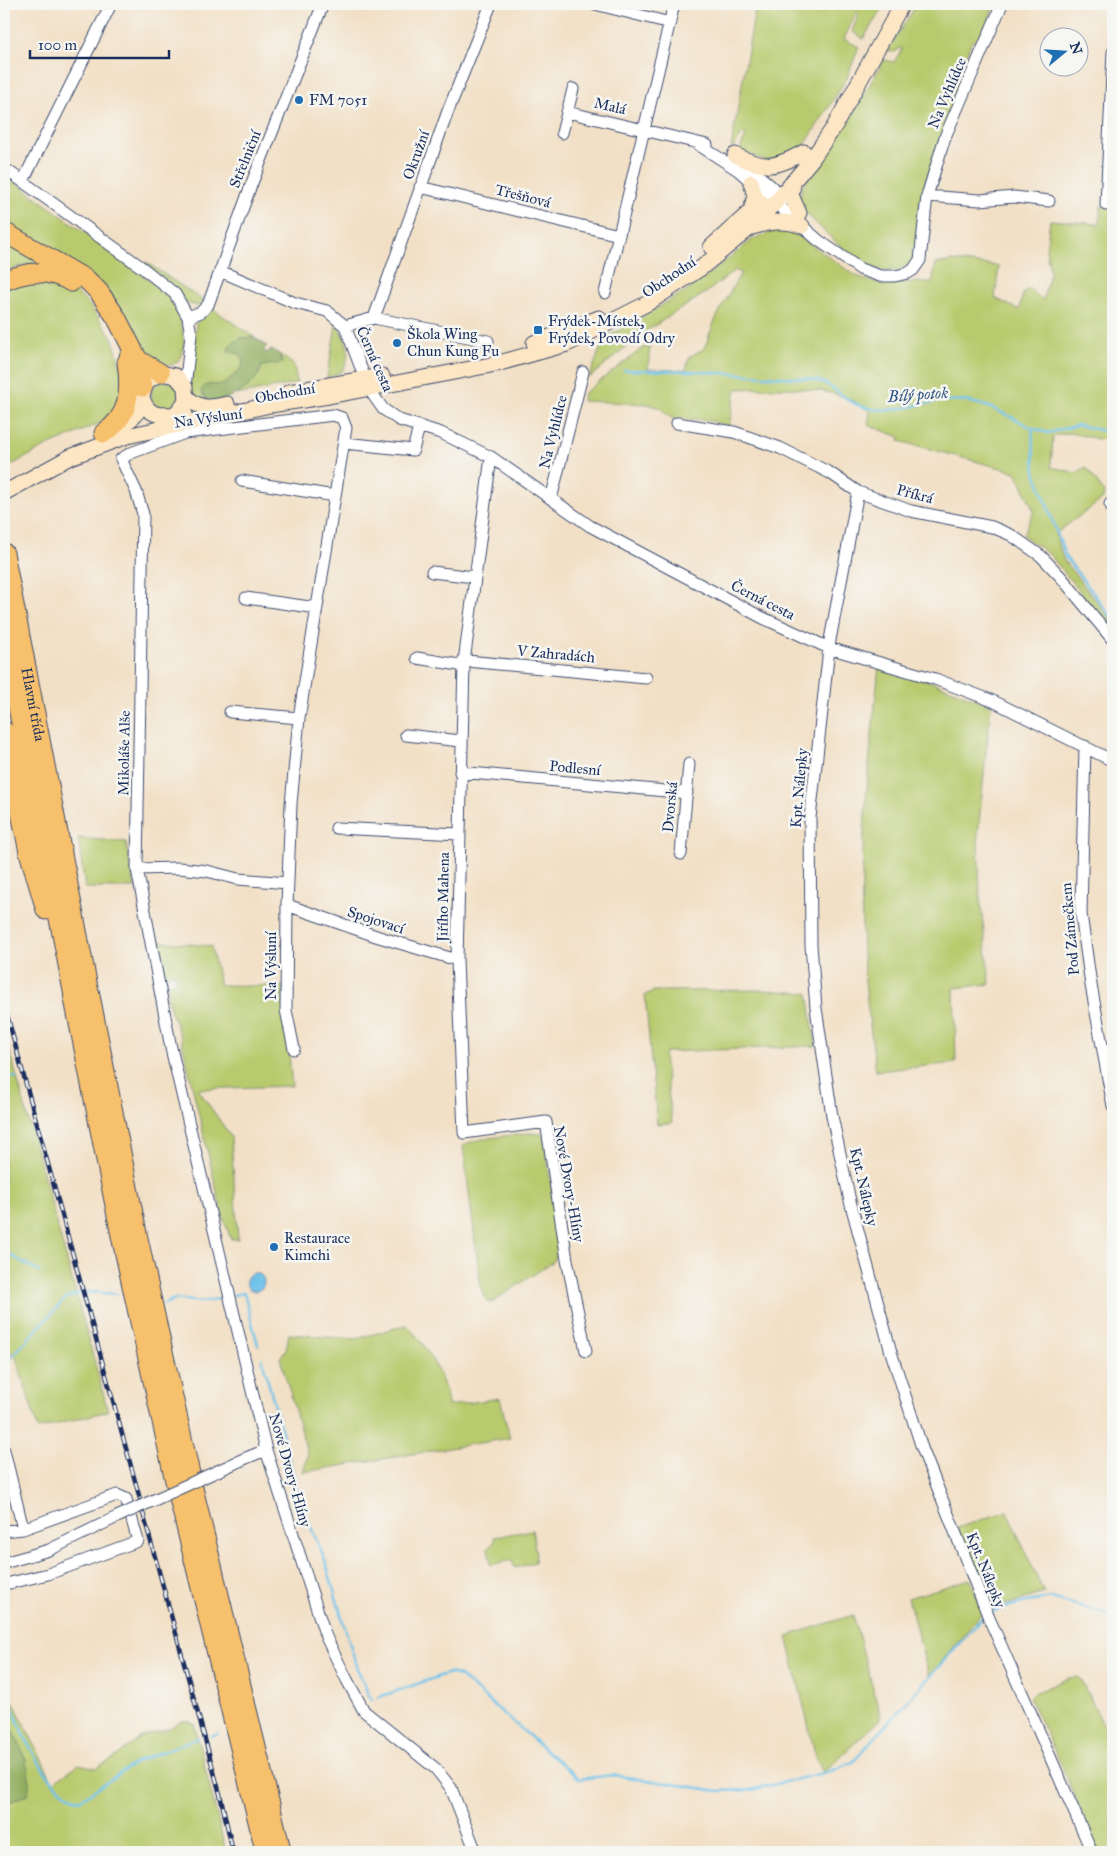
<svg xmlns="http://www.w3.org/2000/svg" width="1117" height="1856" viewBox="0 0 1117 1856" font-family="'IM FELL Great Primer',serif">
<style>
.green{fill:#b8ca6d;stroke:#6a7c66}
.forest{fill:#92ae60;stroke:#566e5f}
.water{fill:#6ec2ea;stroke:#4478a4}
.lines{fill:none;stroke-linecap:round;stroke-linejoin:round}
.stream{stroke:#6ec2ea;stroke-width:2.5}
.minor-casing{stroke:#3b4a6e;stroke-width:13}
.secondary-casing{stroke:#3b4a6e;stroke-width:17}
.trunk-casing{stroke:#3b4a6e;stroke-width:21}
.motorway-casing{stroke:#3b4a6e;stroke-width:22}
.minor{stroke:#fff;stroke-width:11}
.secondary{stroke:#fce6c4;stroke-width:15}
.trunk{stroke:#f7c06c;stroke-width:19}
.motorway{stroke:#f7c06c;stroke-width:20}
.rail-casing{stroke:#1b2f5e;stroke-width:4.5}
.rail{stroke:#f6f6f2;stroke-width:2.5;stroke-dasharray:8;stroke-linecap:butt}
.minor-bridge-casing{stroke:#3b4a6e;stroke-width:13;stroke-linecap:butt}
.minor-bridge{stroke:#fff;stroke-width:11}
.poi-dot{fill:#1f6fb2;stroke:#f6f6f2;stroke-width:2}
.labels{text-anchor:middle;stroke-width:5;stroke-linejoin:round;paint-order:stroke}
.street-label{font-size:15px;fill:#1b2f5e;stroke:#f6f6f2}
.poi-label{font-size:15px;fill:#1b2f5e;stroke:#f6f6f2;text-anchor:start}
.water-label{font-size:16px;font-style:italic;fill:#305481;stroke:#f6f6f2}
</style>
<rect width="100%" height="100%" fill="#f6f6f2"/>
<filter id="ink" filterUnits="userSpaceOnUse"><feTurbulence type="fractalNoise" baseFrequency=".02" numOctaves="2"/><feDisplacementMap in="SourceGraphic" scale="10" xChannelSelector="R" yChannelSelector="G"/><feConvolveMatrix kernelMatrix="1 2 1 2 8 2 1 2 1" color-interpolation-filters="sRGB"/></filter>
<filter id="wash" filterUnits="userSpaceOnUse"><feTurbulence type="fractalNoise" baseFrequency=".0096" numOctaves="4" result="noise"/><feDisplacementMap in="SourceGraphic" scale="20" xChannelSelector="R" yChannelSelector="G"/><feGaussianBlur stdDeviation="1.12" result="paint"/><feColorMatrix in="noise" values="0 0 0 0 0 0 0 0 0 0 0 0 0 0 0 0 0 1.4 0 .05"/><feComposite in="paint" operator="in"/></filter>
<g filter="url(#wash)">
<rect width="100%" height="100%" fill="#f2e0c6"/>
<path class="green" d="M756 4H885L863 39 852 31 859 14 857 12 844 39 859 47 846 80 806 143 800 149 773 163 739 151 746 136 742 134 734 147H731Z
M917 4H995L980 41H972L957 77 961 84 925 183 919 211 916 258C882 300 824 230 801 208L799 198 804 183 847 124 884 60 894 62 902 49 899 48 895 52 887 51Z
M4 174 142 274C153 283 165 291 172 303 181 316 192 353 174 364 166 368 157 365 148 364L125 322 4 223Z
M1101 206 1113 207V442L1070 433 1053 436 1051 467 1077 473 1086 467 1104 492 1103 499 1055 534 1064 561 1113 622V632L1050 555 1023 535 1034 511 1016 472 899 441 900 437 868 425 870 412C837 383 777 388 736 389L729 426 706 420 671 418 660 408 647 404 582 401 584 393 643 348 650 347 648 369 686 370 689 357 705 348C714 317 726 300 741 273L735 270 707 292 640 335 589 378 604 339 691 288 753 239 782 228 792 231 853 274 866 280 880 283 932 282 936 264 952 261 999 266 995 298 1019 310 1023 294 1028 288 1043 300 1050 273 1046 249 1050 220 1099 224Z
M4 238 49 264 32 263 4 272Z
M146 262 204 301 197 306 187 303 173 285 145 264Z
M33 278 73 289 90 306 112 337 122 369 121 402 105 421 47 446 4 469V288Z
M210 307 254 337 241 338 229 352 239 353 243 361 242 368 224 384C215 386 207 382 201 390L204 397 211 404H204L191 392 190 385 196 323Z
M336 325C348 339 353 357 341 372L327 378Z
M279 354 294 365 297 383 236 395 259 374 262 366 282 360Z
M151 395a14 14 0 1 1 28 0a14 14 0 1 1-28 0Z
M879 666 932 682 991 705 978 833 980 897 990 984 954 988 956 1063 876 1071C871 1032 865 993 863 954 858 858 869 761 879 666Z
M78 838 126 842 135 888H85Z
M158 941 211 946 220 985 283 986 292 1086 198 1089 231 1137 238 1239H231L223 1218 181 1038 171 1012 165 984 177 982 175 973 163 975 156 949Z
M762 990 808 993 816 1046 666 1052 664 1055 672 1123 657 1124 645 995 654 991Z
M4 1030 108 1411 38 1429 14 1351 4 1360Z
M530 1133 542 1134 544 1137 560 1246 554 1261 491 1303 485 1299 481 1288 463 1146C471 1138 516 1135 530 1133Z
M406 1325C425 1341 447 1382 448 1406L500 1398 510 1438 303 1472 308 1455 280 1358 286 1349 289 1334 356 1339Z
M1007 1511 1044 1593 989 1610 957 1528Z
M532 1530 536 1553 535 1562 515 1568 512 1560 491 1565 488 1548 495 1541 494 1537Z
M970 1579 983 1612 929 1677 908 1598Z
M853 1615 881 1718 823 1773 816 1758 787 1636Z
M1077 1677 1081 1680 1106 1730 1113 1750V1852H1098L1060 1762 1029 1698 1032 1694 1069 1678Z
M4 1683 53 1782 79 1764 96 1768 114 1758 141 1737 170 1728 181 1721H188L194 1724 226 1852H4V1793L9 1796 26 1760 4 1711Z"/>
<path class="forest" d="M254 337 267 346 264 349 265 353 272 350 279 354 283 363 262 366C254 390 234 395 211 404L201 392C204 381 215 386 224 384L242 368 243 361 239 353 228 352 229 346 241 338Z
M4 1711C15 1737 34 1765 28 1794L10 1802 9 1795 4 1793Z"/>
<path class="water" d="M246 1282a9 9 0 1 1 18 0a9 9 0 1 1-18 0Z"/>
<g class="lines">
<path class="stream" d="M624 370 690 371 811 379C817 381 824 382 829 386 845 396 852 406 873 409 896 413 919 403 941 401 979 398 1000 411 1032 428L1035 472 1066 558 1113 619
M1032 428 1048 433 1078 425 1113 433
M4 1078 16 1077
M4 1251 39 1272
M233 1295 244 1293 258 1345
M164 1304 175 1299 203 1302 221 1298
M262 1359 302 1506 325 1560 357 1668 370 1698 373 1700
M4 1365 66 1298 84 1292 117 1294
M991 1612 1021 1603 1051 1598 1113 1615
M4 1689C20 1724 41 1788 80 1800L138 1761 198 1738
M379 1697 449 1673 460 1676 579 1779 613 1775 719 1791 751 1790 831 1771 853 1762 984 1616
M211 1736 218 1734"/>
</g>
</g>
<g filter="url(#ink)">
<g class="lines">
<defs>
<path id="minor" d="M595 4 670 23
M567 112 707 145
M562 133 573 89
M699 145 738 170 818 240 860 269 880 276H895L908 273 913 270 920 260 927 196 945 137 1002 4
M743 162 786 199
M4 168 144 269 175 294 188 317 191 335 185 387
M23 181 111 4
M420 187 619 235
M927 196 980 200 1014 197 1049 201
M1106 205 1113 52
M220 271 295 303 327 311 345 326 369 389 383 409 399 420 441 433 491 457 590 526 763 618 829 648 935 679 993 701 1113 761
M605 293 674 4
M188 317 201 312 208 305 250 188 323 4
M374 318 448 111 491 4
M345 326 374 318 488 341
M677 423 734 432 780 448 830 473 858 492 911 511 992 527 1011 535 1041 556 1061 577 1113 640
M344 443 413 450 419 427
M491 457 464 662 457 960 464 1133 546 1122 567 1260 586 1351
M242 481 335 496
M858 492 830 640 810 818 811 945 816 1008 832 1116 850 1201 891 1352 922 1448 989 1618 1092 1852
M551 499 583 372
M1110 504 1113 509
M432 572 474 577
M246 598 317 608
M417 658 459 665 467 661 646 678
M230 712 299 718
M406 735 461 741
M1085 746 1081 914 1091 985 1113 1106
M460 772 687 793
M336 828 459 834
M681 854 689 764
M137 869 179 868 207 871 238 879 288 883
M287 905 379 937 457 960
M294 1049 286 1010 287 905 291 804 299 718 346 428 342 418 333 415 185 433 131 453 121 459 136 491 143 514 137 869 171 1048 266 1450 326 1637 347 1680 364 1711 436 1769 451 1788 476 1852
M4 1450 23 1529
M246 1458 266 1450
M4 1531 23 1529 117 1495 126 1499 138 1541 48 1574 10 1583
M4 1563 49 1550 117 1517"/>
<path id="secondary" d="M735 155C765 170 775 168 804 152
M794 180 791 195 799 213
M750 214 755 196 751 182
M752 227C769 222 785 219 802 226
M711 247 761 202
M534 343 599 318
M289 392 382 376
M142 397C148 421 167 414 185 414
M187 397C199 410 212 408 227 404
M112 430 131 419 138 411 146 382 160 373 176 376 185 387 186 402 175 414
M4 493 70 457 127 436 270 405 329 396 496 364 567 344 648 303 701 268 751 227 775 203 812 159 834 127 902 4"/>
<g id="trunk">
<path d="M4 232 87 280 99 292 116 317 138 360 160 373"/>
<path d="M4 281C27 271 49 269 71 282"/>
<path d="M129 357 143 387"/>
<path d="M104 433C130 416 131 391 127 362"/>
<path id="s1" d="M4 553 89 993"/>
<path d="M4 635 74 996"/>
<path d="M4 731 29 852 46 910"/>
</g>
<path id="motorway" d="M89 993 137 1236 190 1476
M74 996 122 1238 176 1483
M193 1490 281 1852
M179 1496 266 1852"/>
</defs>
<use href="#minor" class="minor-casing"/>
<use href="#secondary" class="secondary-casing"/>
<use href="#trunk" class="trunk-casing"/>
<use href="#motorway" class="motorway-casing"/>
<use href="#minor" class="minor"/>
<use href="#secondary" class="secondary"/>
<use href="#trunk" class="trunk"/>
<use href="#motorway" class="motorway"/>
<defs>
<path id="rail" d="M4 1004 140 1499
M143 1513 220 1794 233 1852"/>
</defs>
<use href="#rail" class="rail-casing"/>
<use href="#rail" class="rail"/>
<defs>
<path id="minor-bridge" d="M117 1517 246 1458"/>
</defs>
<use href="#minor-bridge" class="minor-bridge-casing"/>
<use href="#minor-bridge" class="minor-bridge"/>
</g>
</g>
<g class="poi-dot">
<circle cx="299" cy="100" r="5"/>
<rect x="533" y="325" width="10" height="10" rx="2.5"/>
<circle cx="397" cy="343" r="5"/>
<circle cx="274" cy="1247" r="5"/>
</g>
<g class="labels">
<g class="street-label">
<text transform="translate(947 93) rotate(-67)" y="5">Na Vyhlídce</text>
<text transform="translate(610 106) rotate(13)" y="5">Malá</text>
<text transform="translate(416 155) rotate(-70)" y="5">Okružní</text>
<text transform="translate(245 159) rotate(-68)" y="5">Střelniční</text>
<text transform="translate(523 196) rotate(14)" y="5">Třešňová</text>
<text transform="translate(669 277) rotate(-34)" y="5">Obchodní</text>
<text transform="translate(375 359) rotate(66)" y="5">Černá cesta</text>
<text transform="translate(285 393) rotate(-10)" y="5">Obchodní</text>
<text transform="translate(208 418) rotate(-8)" y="5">Na Výsluní</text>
<text transform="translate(553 432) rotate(-76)" y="5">Na Vyhlídce</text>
<text transform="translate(915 494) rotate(15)" y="5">Příkrá</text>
<text transform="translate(763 600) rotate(27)" y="5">Černá cesta</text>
<text transform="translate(556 654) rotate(5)" y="5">V Zahradách</text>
<text dy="5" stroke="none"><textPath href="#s1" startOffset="154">Hlavní třída</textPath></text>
<text transform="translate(124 753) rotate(-89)" y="5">Mikoláše Alše</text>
<text transform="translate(575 768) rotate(5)" y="5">Podlesní</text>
<text transform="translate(799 788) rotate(-85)" y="5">Kpt. Nálepky</text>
<text transform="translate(670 807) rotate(-85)" y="5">Dvorská</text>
<text transform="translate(443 897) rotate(-89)" y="5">Jiřího Mahena</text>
<text transform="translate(376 920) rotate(18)" y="5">Spojovací</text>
<text transform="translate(1070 929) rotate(-95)" y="5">Pod Zámečkem</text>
<text transform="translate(271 966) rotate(-90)" y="5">Na Výsluní</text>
<text transform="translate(569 1184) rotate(80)" y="5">Nové Dvory-Hlíny</text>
<text transform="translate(864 1187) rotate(77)" y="5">Kpt. Nálepky</text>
<text transform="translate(290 1470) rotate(74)" y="5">Nové Dvory-Hlíny</text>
<text transform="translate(986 1570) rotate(68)" y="5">Kpt. Nálepky</text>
</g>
<g class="poi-label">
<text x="309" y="105">FM 7051</text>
<text x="548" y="326">Frýdek-Místek,<tspan x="548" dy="17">Frýdek, Povodí Odry</tspan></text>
<text x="407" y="339">Škola Wing<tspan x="407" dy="17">Chun Kung Fu</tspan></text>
<text x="284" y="1243">Restaurace<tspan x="284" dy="17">Kimchi</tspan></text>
</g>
<g class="water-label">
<text transform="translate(918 394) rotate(-4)" y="6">Bílý potok</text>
</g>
</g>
<rect width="1117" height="1856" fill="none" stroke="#f6f6f2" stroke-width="20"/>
<g transform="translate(1064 52) rotate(72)"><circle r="24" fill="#f6f6f2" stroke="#9ea6b7"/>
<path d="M0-4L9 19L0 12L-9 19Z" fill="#1f6fb2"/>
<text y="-8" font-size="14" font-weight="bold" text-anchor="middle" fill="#1b2f5e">N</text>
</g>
<path d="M30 50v8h139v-8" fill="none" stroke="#1b2f5e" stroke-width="2.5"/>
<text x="38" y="50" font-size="15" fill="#1b2f5e" stroke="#f6f6f2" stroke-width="4" paint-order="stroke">100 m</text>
</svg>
